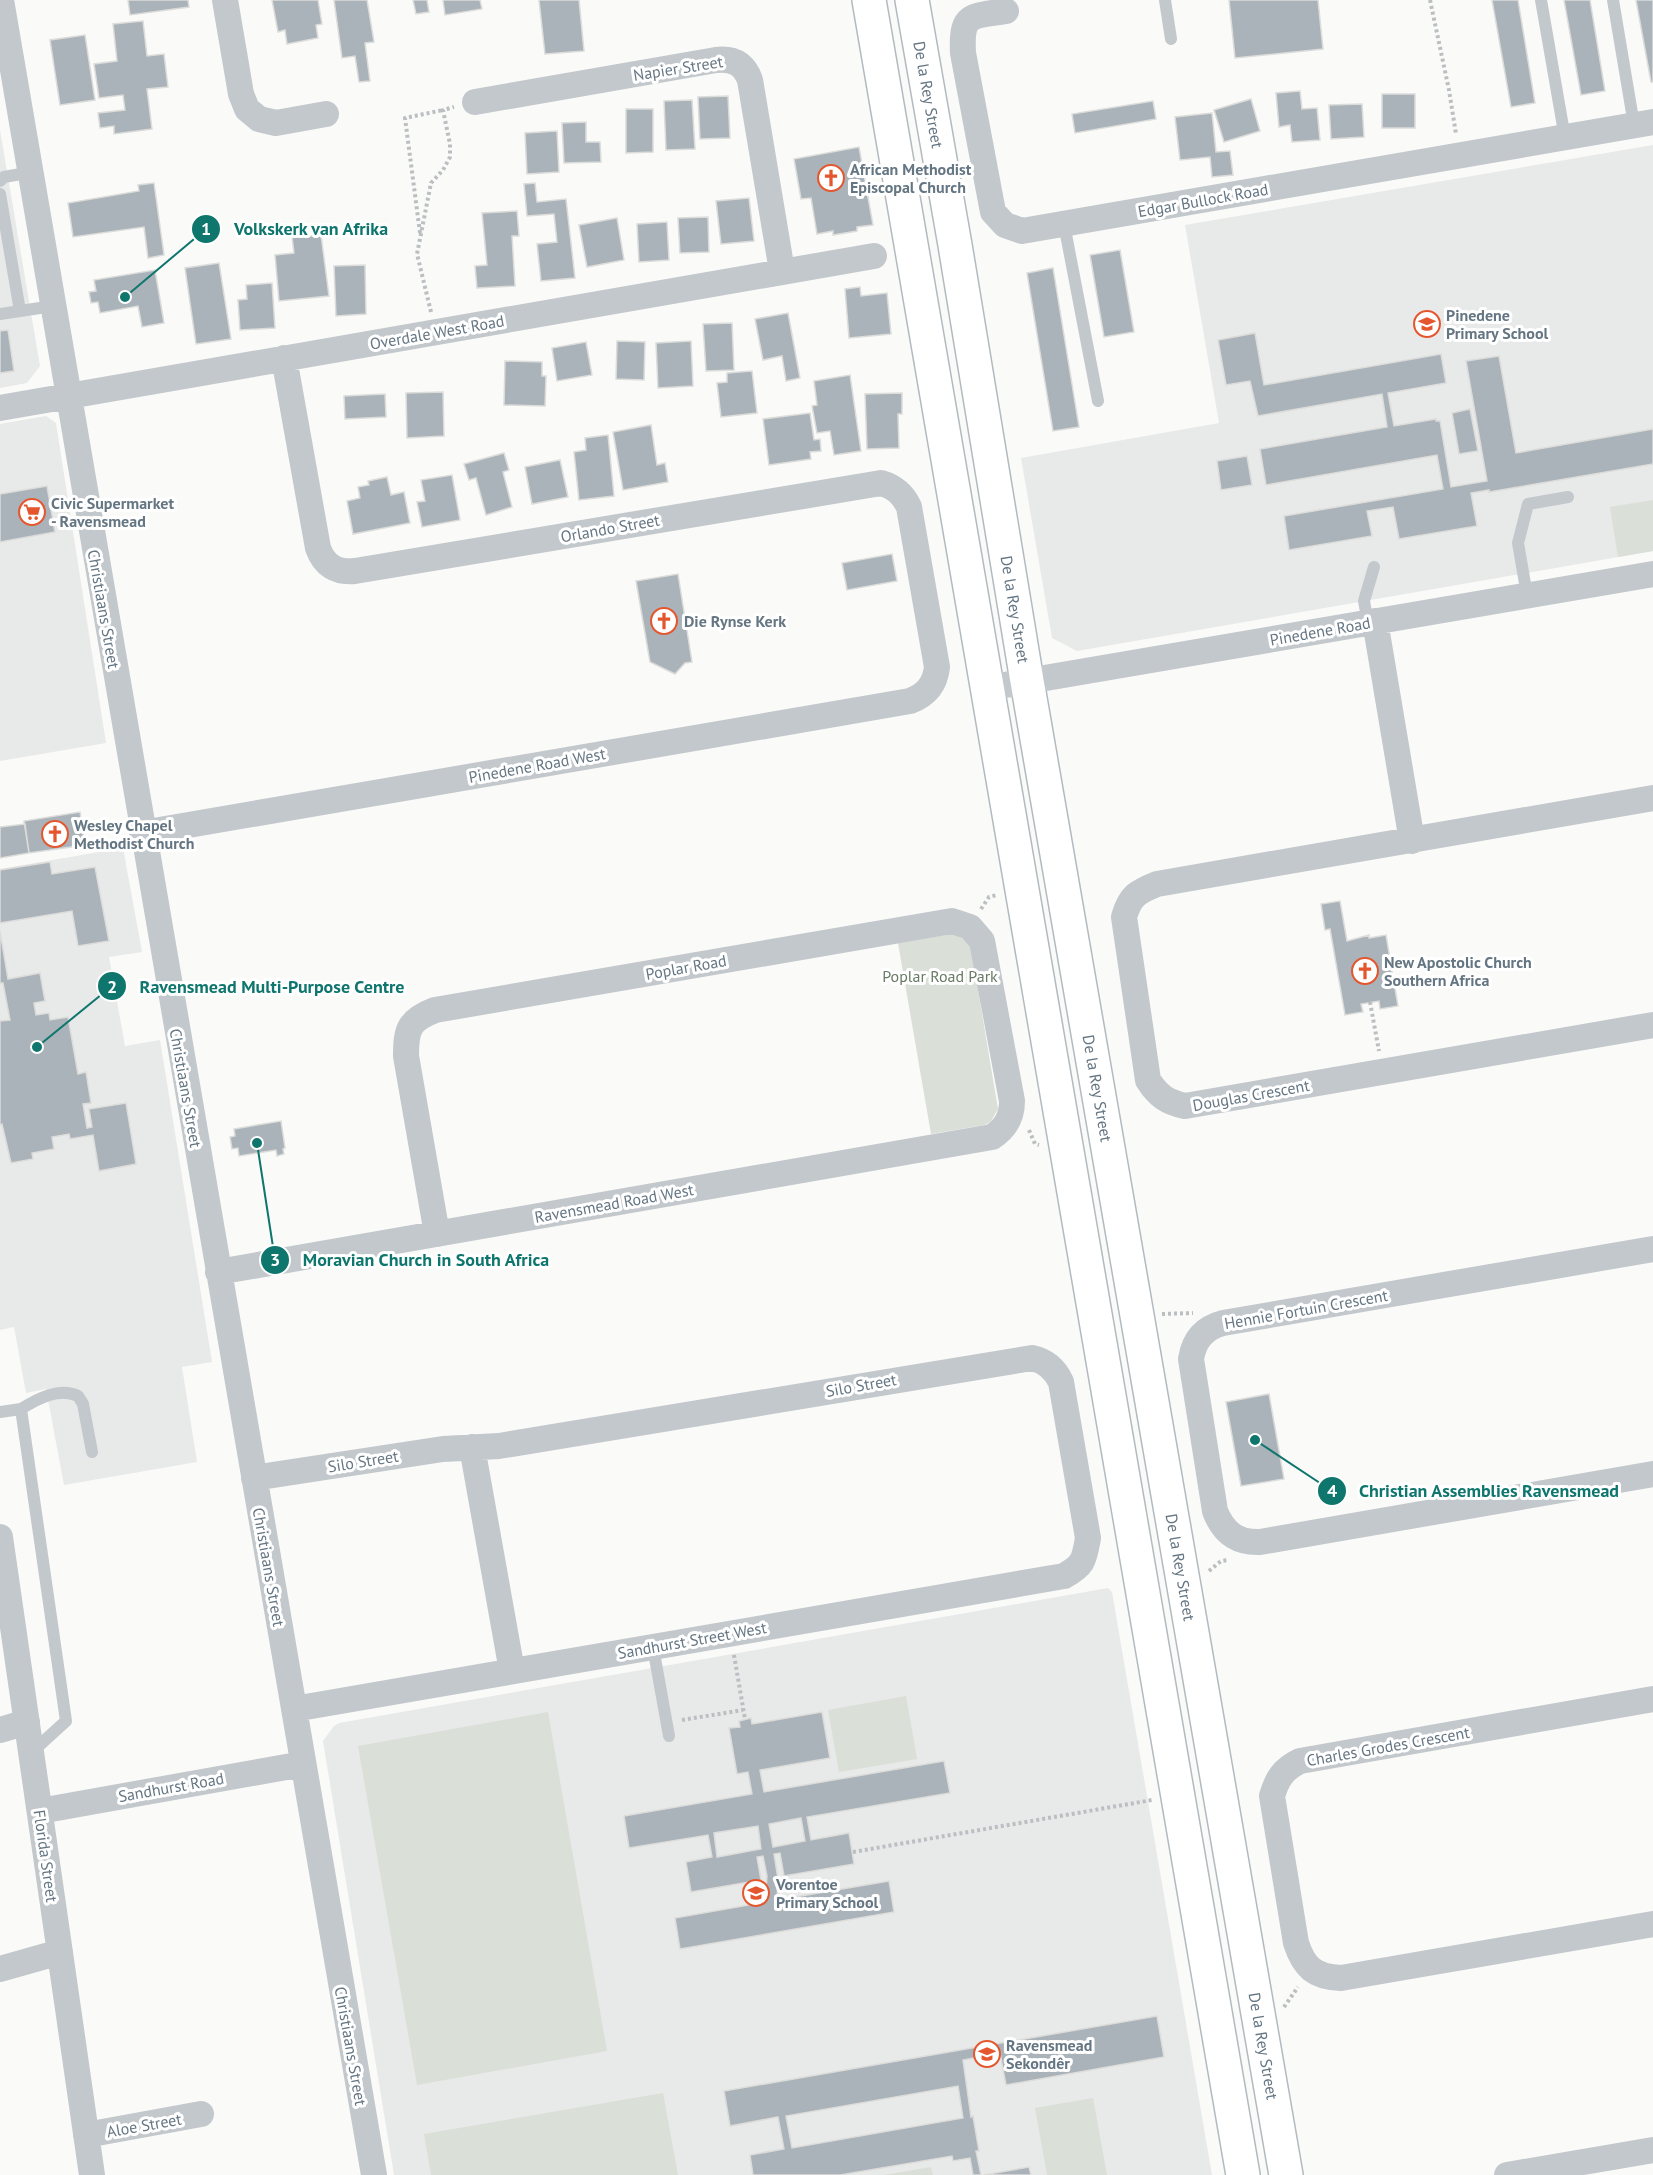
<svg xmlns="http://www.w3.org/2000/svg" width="1653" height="2175" viewBox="0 0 1653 2175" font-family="'PT Sans',sans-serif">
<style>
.built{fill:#e8e9e9}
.green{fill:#dadfd7}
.building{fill:#aab3b9;stroke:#dcdcda;stroke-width:1.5;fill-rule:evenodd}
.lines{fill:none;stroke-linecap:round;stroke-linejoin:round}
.secondary-casing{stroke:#b3babf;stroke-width:36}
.path{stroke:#bbbfc2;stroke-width:4;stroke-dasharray:3 3;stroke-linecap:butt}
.lane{stroke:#c3c8cc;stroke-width:12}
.street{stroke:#c3c8cc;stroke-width:26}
.secondary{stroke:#fff;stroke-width:33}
.labels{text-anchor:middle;stroke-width:6;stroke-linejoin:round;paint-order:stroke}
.street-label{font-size:16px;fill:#657683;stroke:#fff}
.poi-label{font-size:16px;font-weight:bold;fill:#657683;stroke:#fff;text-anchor:start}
.park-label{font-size:16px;fill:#687a64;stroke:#fff}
.leader{fill:none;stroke:#0f766e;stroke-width:2}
.callout-dot{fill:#0f766e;stroke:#fff;stroke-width:2}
.mark-label{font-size:18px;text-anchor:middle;font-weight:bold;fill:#fff}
.callout-label{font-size:18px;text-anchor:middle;font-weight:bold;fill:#0f766e;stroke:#fff;stroke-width:6;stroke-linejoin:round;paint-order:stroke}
</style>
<rect width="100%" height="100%" fill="#fafaf8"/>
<path class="built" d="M0 130 40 366 27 383 0 388Z
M1653 145V551L1077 651 1052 638 1021 458 1219 423 1185 225Z
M46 416 56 423 106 743 0 761V424Z
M123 848 142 952 109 957 125 1046 160 1040 212 1362 182 1367 197 1462 64 1485 46 1389 26 1393 14 1327 0 1330V869Z
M1108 1588 1112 1592 1212 2175H394L323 1741 334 1726 339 1723Z"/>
<path class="green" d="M1653 500V551L1618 557 1610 507Z
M952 934 965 939 971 948 998 1109 991 1121 985 1125 931 1134 898 943Z
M906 1696 917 1759 839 1772 828 1710Z
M548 1712 607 2051 417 2085 358 1746Z
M663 2093 678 2175H431L424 2134Z
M1093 2098 1107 2175H1047L1035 2108Z
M931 2167 933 2175H884Z"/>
<path class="building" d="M128 0H188L189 7 130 15Z
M272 0H318L322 24 316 25 318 38 287 44 285 30 278 32Z
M334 0H367L374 42 365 43 370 81 359 82 355 56 342 58Z
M413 0H427L429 12 416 14Z
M443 0H480L482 9 445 15Z
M539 0H579L584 51 545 54Z
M1229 0H1318L1323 49 1235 58Z
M1492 0H1518L1535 103 1511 107Z
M1564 0H1590L1605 91 1581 95Z
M1636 0H1653V82H1651Z
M143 21 147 56 164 54 168 87 147 89 152 129 114 134V126L100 128 98 113 125 110 123 95 99 98 94 64 117 61 113 24Z
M85 35 95 100 60 105 50 40Z
M1300 91 1302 109 1317 108 1320 140 1292 142 1290 125 1279 127 1276 93Z
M1382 94H1415V128H1382Z
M728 96 730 138 700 139 698 97Z
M1251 99 1260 131 1224 142 1214 110Z
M692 100 695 149 666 150 664 101Z
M1153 101 1156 119 1075 133 1072 114Z
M1362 104 1364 137 1331 139 1329 105Z
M626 109H653V152L626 153Z
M1212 113 1216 152 1230 151 1233 175 1212 177 1210 157 1180 160 1175 117Z
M586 122V142H600L601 162 564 163 562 123Z
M557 131 559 172 527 174 525 133Z
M859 147 873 225 857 227V231L833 235V231L817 234 811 198 801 199 794 159Z
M154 183 164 255 148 258 144 227 73 237 68 203 139 191 138 185Z
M535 183 537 202 566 199 575 278 541 281 537 244 557 242 554 214 527 216 524 184Z
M749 198 754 241 721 244 716 201Z
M517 211 519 236H512L515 286 477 288 475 266 487 265 482 213Z
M708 217 709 252 680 253 678 218Z
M617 218 624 260 587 267 579 225Z
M667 222 669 260 639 262 637 224Z
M321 235 329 296 279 301 275 255 294 253 292 237Z
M1120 250 1134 332 1104 337 1090 255Z
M219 263 231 339 196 344 185 268Z
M365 265 366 314 336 316 334 266Z
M1053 268 1079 427 1053 431 1027 273Z
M155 270 164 323 142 327 138 306 100 313 98 302 91 303 89 292 96 291 94 280Z
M272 283 275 328 240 330 238 300 247 299 246 285Z
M860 287 861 296 887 293 891 334 849 338 845 289Z
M788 313 800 378 786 381 782 356 763 360 755 319Z
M732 323 734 370 706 371 703 324Z
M8 330 14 371 0 373V331Z
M1255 333 1264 385 1441 354 1446 383 1388 393 1394 426 1436 419V421H1440L1451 487 1487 481 1466 361 1499 356 1516 453 1653 429V464L1489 492V490L1471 493 1477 526 1399 539 1393 507 1367 511 1372 536 1289 550 1284 516 1443 489 1437 455 1266 485 1260 449 1387 427 1382 394 1258 416 1250 381 1226 385 1218 340Z
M617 341 645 342 644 380 616 379Z
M691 341 693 386 658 388 656 343Z
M586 342 592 375 557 381 552 348Z
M505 361 542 362V376H546L545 406 504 405Z
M752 371 757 413 721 417 717 383 727 382V373Z
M850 375 861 451 834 455 830 431 817 433 812 406 817 405 814 381Z
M443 392 444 436 407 438 406 393Z
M902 393V414H898L899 448 867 449 865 394Z
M385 394 386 417 345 419 344 396Z
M1470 409 1478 451 1459 454 1452 413Z
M810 413 814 440 820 439 821 451 810 452 811 459 769 465 763 419Z
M651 425 657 465 665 463 668 482 623 490 613 432Z
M608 435 614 496 579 500 574 452 586 450 585 438Z
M504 453 509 470 503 472 512 507 486 515 476 478 469 480 464 464Z
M1247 456 1252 485 1221 490 1217 461Z
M560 460 568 497 532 504 525 467Z
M452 475 460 520 422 527 417 502 425 501 421 480Z
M387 477 391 495 404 492 410 523 353 534 347 501 360 498 358 487 369 485 368 481Z
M47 486 55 532 0 542V494Z
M892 554 897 581 847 590 842 563Z
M678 574 692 662 685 663 675 674 650 662 636 581Z
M80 812 85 845 29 853 24 821Z
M25 824 29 853 0 858V827Z
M50 862 52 874 95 867 109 941 78 946 72 911 0 923V870Z
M1340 901 1347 941 1369 935V938L1386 935 1398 1006 1380 1009 1379 1001 1361 1004 1363 1012 1345 1015 1330 929 1325 930 1321 904Z
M0 931 8 979 40 973 45 1001 34 1003 36 1015 49 1013 50 1020 68 1017 78 1074 86 1072 91 1103 83 1104 87 1128 92 1127 89 1109 126 1103 136 1164 99 1171 93 1135 70 1139 69 1134 52 1137 54 1149 32 1153 33 1159 11 1163 2 1124 0 1125V1021L10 1020 3 983H0Z
M281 1121 285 1148 283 1149 284 1154 277 1156 276 1150 239 1156 238 1148 232 1149 230 1137 235 1136 234 1129Z
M1269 1394 1284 1479 1241 1486 1226 1402Z
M822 1712 830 1758 760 1770 764 1792 944 1761 950 1793 807 1817 811 1840 849 1833 854 1864 784 1876 780 1853 774 1854 778 1879 777 1900 889 1881 894 1912 680 1949 675 1918 765 1902 767 1876 763 1856 757 1857 761 1880 691 1892 686 1862 712 1857 708 1835 629 1848 624 1816 752 1794 748 1772 737 1774 729 1728 740 1727 739 1721 751 1718 752 1724ZM801 1818 805 1841 773 1847 769 1824ZM758 1826 761 1849 717 1857 714 1833Z
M1157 2016 1164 2057 1006 2085 1000 2053 963 2060 971 2117 973 2116 979 2151H976L981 2175H973L970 2158 953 2161 952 2156 840 2175H753L750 2155 784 2149 778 2117 730 2126 724 2091ZM958 2086 963 2118 792 2148 786 2116Z
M1029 2167 1031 2175H984Z"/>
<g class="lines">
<defs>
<g id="secondary">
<path d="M869 0 1243 2175"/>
<path id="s1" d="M912 0 955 245 1027 681 1286 2175"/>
</g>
</defs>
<use href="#secondary" class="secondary-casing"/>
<path class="path" d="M1430 0 1449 90 1456 134
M420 233 405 118 443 110
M431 312 417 254 431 183 443 170 450 157V144L443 110 454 107
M981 909 989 897 997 895
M1370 1002 1379 1051
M1029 1130 1035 1144 1039 1145
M1162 1314 1193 1313
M1209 1571 1221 1561 1228 1560
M734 1655 745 1719
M682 1720 743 1710
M853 1852 1152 1800
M1284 2007 1298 1987"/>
<path class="lane" d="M1165 0 1171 39
M1541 0 1565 138
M1613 0 1634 125
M0 181 4 177 32 172
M0 194 20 311
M1064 224 1098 401
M0 314 53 306
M1527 595 1518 543 1528 504 1568 497
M1368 623 1364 601 1374 567
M21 1409C37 1399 59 1387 78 1396L83 1404 92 1452
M0 1412 21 1409 66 1721 32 1752
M653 1647 669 1736"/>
<path class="street" d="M1 0 374 2175
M225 0 241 94 247 109 259 119 276 123 326 114
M1006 11C971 17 961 12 963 53L993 212 1005 225 1022 231 1653 122
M475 102 716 60C733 58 744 64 750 80L782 271
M0 408 874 256
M1375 621 1412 841
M987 688 1653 574
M1653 798 1157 884C1137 892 1130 896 1124 917L1148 1080C1158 1096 1167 1102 1185 1106L1653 1025
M142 833 910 701C926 695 935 685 937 667L909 507C903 494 895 487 881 483L355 571C336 573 324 565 318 548L284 358
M1653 1249 1223 1323C1204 1328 1194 1340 1191 1359L1215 1511C1223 1532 1237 1543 1260 1542L1653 1474
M218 1272 992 1137C1006 1128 1012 1117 1012 1101L982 941 970 927 952 921 435 1010C409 1020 406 1029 406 1056L437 1234
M472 1447 512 1671
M254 1478 443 1449 499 1446 1032 1358C1046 1361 1055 1369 1061 1382L1088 1538C1084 1560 1084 1565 1064 1576L294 1709
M0 1537 92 2175
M1653 1699 1300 1761C1283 1769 1277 1779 1272 1796L1296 1943C1304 1967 1314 1977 1341 1978L1653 1924
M0 1730 27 1722
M40 1811 303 1764
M0 1969 60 1952
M86 2135 201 2114
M1507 2175 1653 2150"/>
<use href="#secondary" class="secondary"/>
</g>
<defs>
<symbol id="church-ring" viewBox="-11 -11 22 22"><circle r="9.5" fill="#fff" stroke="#e4572e" stroke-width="1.5"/><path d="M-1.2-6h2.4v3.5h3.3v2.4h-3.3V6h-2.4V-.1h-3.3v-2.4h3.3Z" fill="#e4572e"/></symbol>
<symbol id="school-ring" viewBox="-11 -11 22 22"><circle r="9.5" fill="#fff" stroke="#e4572e" stroke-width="1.5"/><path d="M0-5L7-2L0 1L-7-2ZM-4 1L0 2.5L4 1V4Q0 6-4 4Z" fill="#e4572e"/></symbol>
<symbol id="supermarket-ring" viewBox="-11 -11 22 22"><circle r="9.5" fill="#fff" stroke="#e4572e" stroke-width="1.5"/><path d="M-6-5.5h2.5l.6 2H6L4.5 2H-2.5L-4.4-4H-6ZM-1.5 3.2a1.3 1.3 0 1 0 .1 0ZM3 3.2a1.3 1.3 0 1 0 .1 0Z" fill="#e4572e"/></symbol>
</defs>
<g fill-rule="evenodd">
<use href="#church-ring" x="816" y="163" width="30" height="30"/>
<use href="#school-ring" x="1412" y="309" width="30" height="30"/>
<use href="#supermarket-ring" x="17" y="497" width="30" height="30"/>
<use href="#church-ring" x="649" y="606" width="30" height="30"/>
<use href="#church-ring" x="40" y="819" width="30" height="30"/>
<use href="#church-ring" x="1350" y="956" width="30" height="30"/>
<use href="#school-ring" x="741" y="1878" width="30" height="30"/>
<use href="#school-ring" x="972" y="2039" width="30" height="30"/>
</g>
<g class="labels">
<g class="street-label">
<text transform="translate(678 68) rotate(-9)" y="6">Napier Street</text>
<text dy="6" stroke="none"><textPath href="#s1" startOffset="96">De la Rey Street</textPath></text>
<text transform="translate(1203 200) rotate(-10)" y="6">Edgar Bullock Road</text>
<text transform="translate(437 332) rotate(-10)" y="6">Overdale West Road</text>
<text transform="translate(610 528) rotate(-10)" y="6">Orlando Street</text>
<text transform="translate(104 609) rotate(80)" y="6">Christiaans Street</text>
<text dy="6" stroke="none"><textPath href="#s1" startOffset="618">De la Rey Street</textPath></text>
<text transform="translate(1320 631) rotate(-10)" y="6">Pinedene Road</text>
<text transform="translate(537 765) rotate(-10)" y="6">Pinedene Road West</text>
<text transform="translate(686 967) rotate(-10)" y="6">Poplar Road</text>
<text transform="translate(186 1088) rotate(80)" y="6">Christiaans Street</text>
<text dy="6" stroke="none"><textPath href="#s1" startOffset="1104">De la Rey Street</textPath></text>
<text transform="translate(1251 1095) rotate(-10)" y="6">Douglas Crescent</text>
<text transform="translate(614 1203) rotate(-10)" y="6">Ravensmead Road West</text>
<text transform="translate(1306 1309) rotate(-10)" y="6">Hennie Fortuin Crescent</text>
<text transform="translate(861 1385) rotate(-10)" y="6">Silo Street</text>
<text transform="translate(363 1461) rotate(-9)" y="6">Silo Street</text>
<text transform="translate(269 1567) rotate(80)" y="6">Christiaans Street</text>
<text dy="6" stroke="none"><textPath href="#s1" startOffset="1590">De la Rey Street</textPath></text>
<text transform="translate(692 1640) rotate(-10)" y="6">Sandhurst Street West</text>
<text transform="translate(1388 1746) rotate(-10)" y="6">Charles Grodes Crescent</text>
<text transform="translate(171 1787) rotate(-10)" y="6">Sandhurst Road</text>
<text transform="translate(46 1856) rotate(82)" y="6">Florida Street</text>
<text transform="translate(351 2046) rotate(80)" y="6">Christiaans Street</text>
<text dy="6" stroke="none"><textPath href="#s1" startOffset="2076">De la Rey Street</textPath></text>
<text transform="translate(144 2125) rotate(-10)" y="6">Aloe Street</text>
</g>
<g class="poi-label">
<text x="850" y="175">African Methodist<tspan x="850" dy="18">Episcopal Church</tspan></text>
<text x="1446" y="321">Pinedene<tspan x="1446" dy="18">Primary School</tspan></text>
<text x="51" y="509">Civic Supermarket<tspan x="51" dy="18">- Ravensmead</tspan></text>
<text x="684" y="627">Die Rynse Kerk</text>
<text x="74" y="831">Wesley Chapel<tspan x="74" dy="18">Methodist Church</tspan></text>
<text x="1384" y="968">New Apostolic Church<tspan x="1384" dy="18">Southern Africa</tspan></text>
<text x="776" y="1890">Vorentoe<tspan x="776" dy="18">Primary School</tspan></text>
<text x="1006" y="2051">Ravensmead<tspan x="1006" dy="18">Sekondêr</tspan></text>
</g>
<g class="park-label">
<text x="940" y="982">Poplar Road Park</text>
</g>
</g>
<path class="leader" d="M125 297L206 229M37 1047L112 986M257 1143L275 1260M1255 1440L1332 1491"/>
<g class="callout-dot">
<circle cx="125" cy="297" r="6"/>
<circle cx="37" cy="1047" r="6"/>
<circle cx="257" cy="1143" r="6"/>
<circle cx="1255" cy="1440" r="6"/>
<circle cx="206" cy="229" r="15"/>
<circle cx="112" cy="986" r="15"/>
<circle cx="275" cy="1260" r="15"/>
<circle cx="1332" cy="1491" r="15"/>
</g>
<g class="mark-label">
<text x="206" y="235">1</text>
<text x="112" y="993">2</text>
<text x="275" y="1266">3</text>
<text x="1332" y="1497">4</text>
</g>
<g class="callout-label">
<text x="311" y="235">Volkskerk van Afrika</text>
<text x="272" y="993">Ravensmead Multi-Purpose Centre</text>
<text x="426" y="1266">Moravian Church in South Africa</text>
<text x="1489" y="1497">Christian Assemblies Ravensmead</text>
</g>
</svg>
